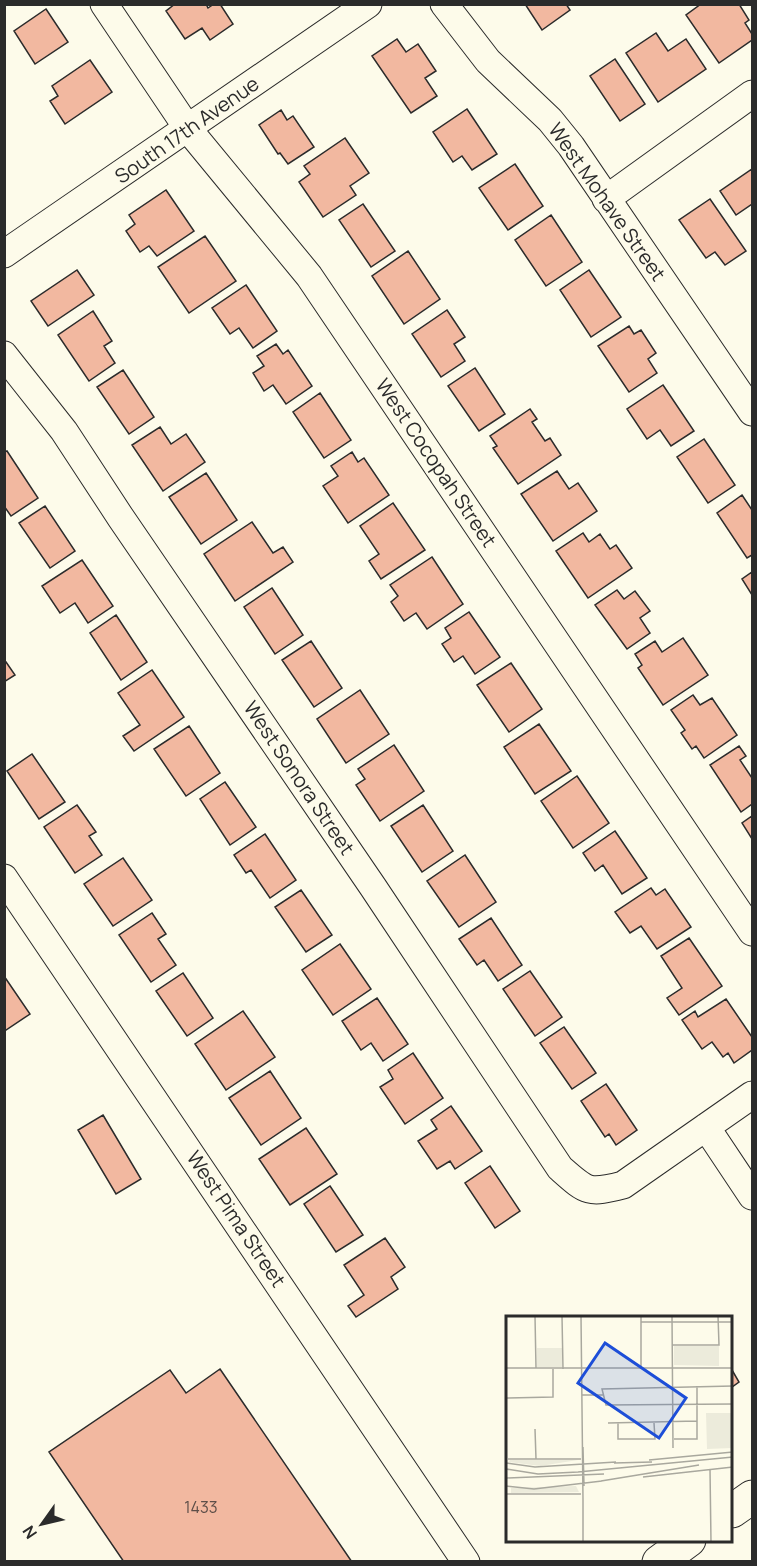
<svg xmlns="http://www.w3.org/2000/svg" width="757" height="1566" viewBox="0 0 757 1566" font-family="Manrope,sans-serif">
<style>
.building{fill:#f2b8a0;stroke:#2b2b2b;stroke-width:1.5}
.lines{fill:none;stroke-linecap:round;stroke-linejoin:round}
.minor-casing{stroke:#2b2b2b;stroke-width:29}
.major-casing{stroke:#2b2b2b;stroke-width:35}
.minor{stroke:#fdfbea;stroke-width:27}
.major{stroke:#fdfbea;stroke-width:33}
.labels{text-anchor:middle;stroke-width:4.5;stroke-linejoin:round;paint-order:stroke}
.number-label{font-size:16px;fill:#5d4e48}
.street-label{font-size:20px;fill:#2b2b2b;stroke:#fdfbea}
.inset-road{fill:none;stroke:#a9a89e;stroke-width:1.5}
.view{fill:#1d4ed8;fill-opacity:0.15;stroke:#1d4ed8;stroke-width:3}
.inset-edge{fill:none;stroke:#2b2b2b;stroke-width:3}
</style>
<rect width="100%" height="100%" fill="#fdfbea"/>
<path class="building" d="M175 4H206L208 8 214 4H220L233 24 210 40 202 28 185 39 166 11Z
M525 4H566L570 10 542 30Z
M701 4H739L749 20 745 23 752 34V40L719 63 686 15Z
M46 9 68 42 35 64 14 31Z
M656 33 668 51 686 39 706 69 658 102 626 53Z
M397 39 406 52 418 44 436 71 425 78 437 96 411 113 372 56Z
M615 59 645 104 620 121 590 76Z
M90 60 112 92 65 124 50 101 58 96 52 86Z
M467 109 497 154 472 170 462 156 453 162 433 132Z
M281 110 287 120 293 116 314 147 288 164 280 153 278 154 259 125Z
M345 138 369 173 350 186 356 195 323 217 299 182 310 174 304 166Z
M515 164 543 206 508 230 479 188Z
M752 169V204L736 215 720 191Z
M166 190 194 231 157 256 149 246 140 252 126 231 135 224 129 215Z
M710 199 746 251 725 265 715 252 706 258 679 220Z
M363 204 395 251 371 267 339 220Z
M551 215 582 262 546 286 515 240Z
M205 236 236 281 189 313 158 267Z
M408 251 440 299 404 324 372 276Z
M77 270 94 295 48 326 31 301Z
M589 270 621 317 591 337 560 290Z
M246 285 277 331 253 348 239 328 230 334 212 308Z
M447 310 465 337 454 344 465 361 441 377 412 334Z
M93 311 112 341 104 346 115 363 89 381 58 335Z
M629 326 634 334 641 330 656 353 648 359 657 373 629 392 598 346Z
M276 344 283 354 288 350 312 386 286 404 273 385 264 391 253 373 264 366 257 356Z
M475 368 505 414 479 431 448 386Z
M123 370 154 417 129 434 97 387Z
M663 385 694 431 671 446 660 430 647 439 627 409Z
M320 393 351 440 324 458 293 412Z
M530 409 537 419 532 422 545 441 550 438 561 455 518 484 493 448 497 446 490 436Z
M160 427 171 444 186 434 205 462 163 491 132 445Z
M704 439 735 485 708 503 677 457Z
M7 451 38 498 11 516 4 506V452Z
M352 452 358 462 364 458 389 495 348 523 323 486 338 476 331 466Z
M557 471 569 489 578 483 597 511 553 541 521 494Z
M206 473 237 520 201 544 169 497Z
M742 495 752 510V555L747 558 717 513Z
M393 503 425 550 381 579 369 561 379 554 360 526Z
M45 506 75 551 50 568 19 523Z
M252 522 273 553 283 547 293 562 235 601 204 554Z
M583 533 589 542 600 534 610 549 616 545 632 568 588 598 556 551Z
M432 557 463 604 427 629 416 613 404 621 391 602 398 596 390 585Z
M82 560 113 606 88 623 75 603 60 613 42 586Z
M752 572V595L742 579Z
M272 588 303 635 275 654 244 607Z
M617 590 624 599 635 591 650 611 640 618 650 633 627 649 595 605Z
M469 612 500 657 475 674 463 656 454 662 442 644 451 638 445 628Z
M116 615 147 662 121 680 90 633Z
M683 638 708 675 663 705 638 668 642 665 635 654 655 641 662 652Z
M311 641 342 688 314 707 282 660Z
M6 662 15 675 4 682V663Z
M511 663 542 709 509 732 477 685Z
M152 670 184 717 134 751 123 736 140 725 118 693Z
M360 690 389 734 346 763 317 719Z
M693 695 700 705 712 698 737 735 704 758 696 746 692 749 681 733 685 730 671 710Z
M539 724 571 771 535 794 504 747Z
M189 726 220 773 186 796 154 749Z
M394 745 424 791 380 821 356 785 365 779 358 769Z
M739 746 746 756 740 760 752 778V804L741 812 710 765Z
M32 754 65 802 39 819 7 771Z
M577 776 609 823 573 848 541 801Z
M225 782 256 827 230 845 200 799Z
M77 805 96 832 89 836 102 855 75 873 44 827Z
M423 805 453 851 422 872 391 826Z
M752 816V839L742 823Z
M615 831 647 878 622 894 603 865 595 871 583 853Z
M265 834 296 880 270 898 251 870 246 873 234 855Z
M465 855 496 902 459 927 427 881Z
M123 858 152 900 113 926 84 884Z
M651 888 656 895 665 889 691 927 657 949 641 926 630 933 615 912Z
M301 890 332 935 306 952 275 907Z
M152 913 166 934 158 939 176 965 151 982 119 935Z
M491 918 522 965 498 981 484 960 477 965 459 939Z
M689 938 722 986 679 1015 667 998 682 988 661 956Z
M340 944 371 989 333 1015 302 970Z
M530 971 562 1017 535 1036 503 989Z
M183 973 213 1018 187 1036 156 991Z
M4 976 30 1014 6 1030 4 1028Z
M377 998 408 1044 383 1061 371 1043 361 1050 342 1021Z
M726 999 752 1037V1050L734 1063 728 1053 723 1057 712 1042 702 1049 682 1020 695 1011 698 1017Z
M243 1011 275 1057 226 1090 195 1044Z
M564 1027 596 1073 572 1089 540 1043Z
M413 1053 443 1098 405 1124 380 1087 393 1079 388 1070Z
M270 1071 301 1118 261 1145 229 1098Z
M606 1084 637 1130 616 1145 609 1134 605 1137 581 1101Z
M451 1106 482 1151 455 1169 450 1161 437 1169 418 1141 437 1129 431 1120Z
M103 1115 141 1179 116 1194 78 1130Z
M306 1128 337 1174 290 1205 259 1159Z
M490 1166 520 1211 495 1228 465 1183Z
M330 1186 363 1235 336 1252 304 1204Z
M385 1238 405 1267 391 1277 398 1289 356 1317 348 1306 364 1295 344 1265Z
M220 1369 352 1562H124L49 1452 170 1370 186 1393Z
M732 1370 739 1382 732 1387Z"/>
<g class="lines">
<defs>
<path id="minor" d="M104 4 188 129 309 276 752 932
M444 4 488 61 550 120 571 146 752 412
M606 199 752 94
M4 254 368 4
M4 355 64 431 121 518 373 887 560 1168C587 1192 588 1194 623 1185L752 1095
M4 878 466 1562
M706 1127 752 1196"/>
<path id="major" d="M732 1511 752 1497
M659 1562 689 1540"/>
</defs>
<use href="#minor" class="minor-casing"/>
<use href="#major" class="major-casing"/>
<use href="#minor" class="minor"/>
<use href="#major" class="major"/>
</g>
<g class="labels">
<g class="number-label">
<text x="201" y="1513">1433</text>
</g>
<g class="street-label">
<text transform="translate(187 130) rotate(-35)" y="7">South 17th Avenue</text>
<text transform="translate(607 202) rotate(55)" y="7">West Mohave Street</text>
<text transform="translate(436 463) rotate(56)" y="7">West Cocopah Street</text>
<text transform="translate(299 778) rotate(56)" y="7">West Sonora Street</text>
<text transform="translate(236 1219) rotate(56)" y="7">West Pima Street</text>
</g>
</g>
<g transform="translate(506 1316)">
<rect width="226" height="226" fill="#fdfbea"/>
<path d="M213 30V50L168 49V30ZM31 32H56V51H31ZM200 97H226V132L201 133ZM72 144 34 150 3 146 4 144ZM70 170 73 176 5 177V172Z" fill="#ecebdb"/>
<path class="inset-road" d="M29 0 30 52M56 0 57 53M75 0 77 184M135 0V52M166 0 167 132M135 6H227M166 29H213L212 0M0 52H227M227 70 96 73 100 89 227 88M76 79H97M0 82 47 81V53M102 107 191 105M112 107V123H149L148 107M29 113 30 143M168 123H191V70M77 131 78 170M2 143H75M143 144 227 136M0 147 29 151 110 146M108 147 146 146M0 153 32 158 72 156 227 141M204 153 205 226M137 161 227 151M0 162 98 158M95 165 193 149M0 170 28 173 96 165M0 178H75M77 184V226"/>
<path class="view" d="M99 27 180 82 153 122 72 67Z"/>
<rect width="226" height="226" class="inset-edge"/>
</g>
<rect width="757" height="1566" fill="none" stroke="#2b2b2b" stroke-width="12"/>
<g transform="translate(42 1524) rotate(236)" stroke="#fdfbea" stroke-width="4.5" paint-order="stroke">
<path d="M0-4.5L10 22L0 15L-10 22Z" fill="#2b2b2b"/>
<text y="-9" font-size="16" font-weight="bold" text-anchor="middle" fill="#2b2b2b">N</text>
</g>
</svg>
